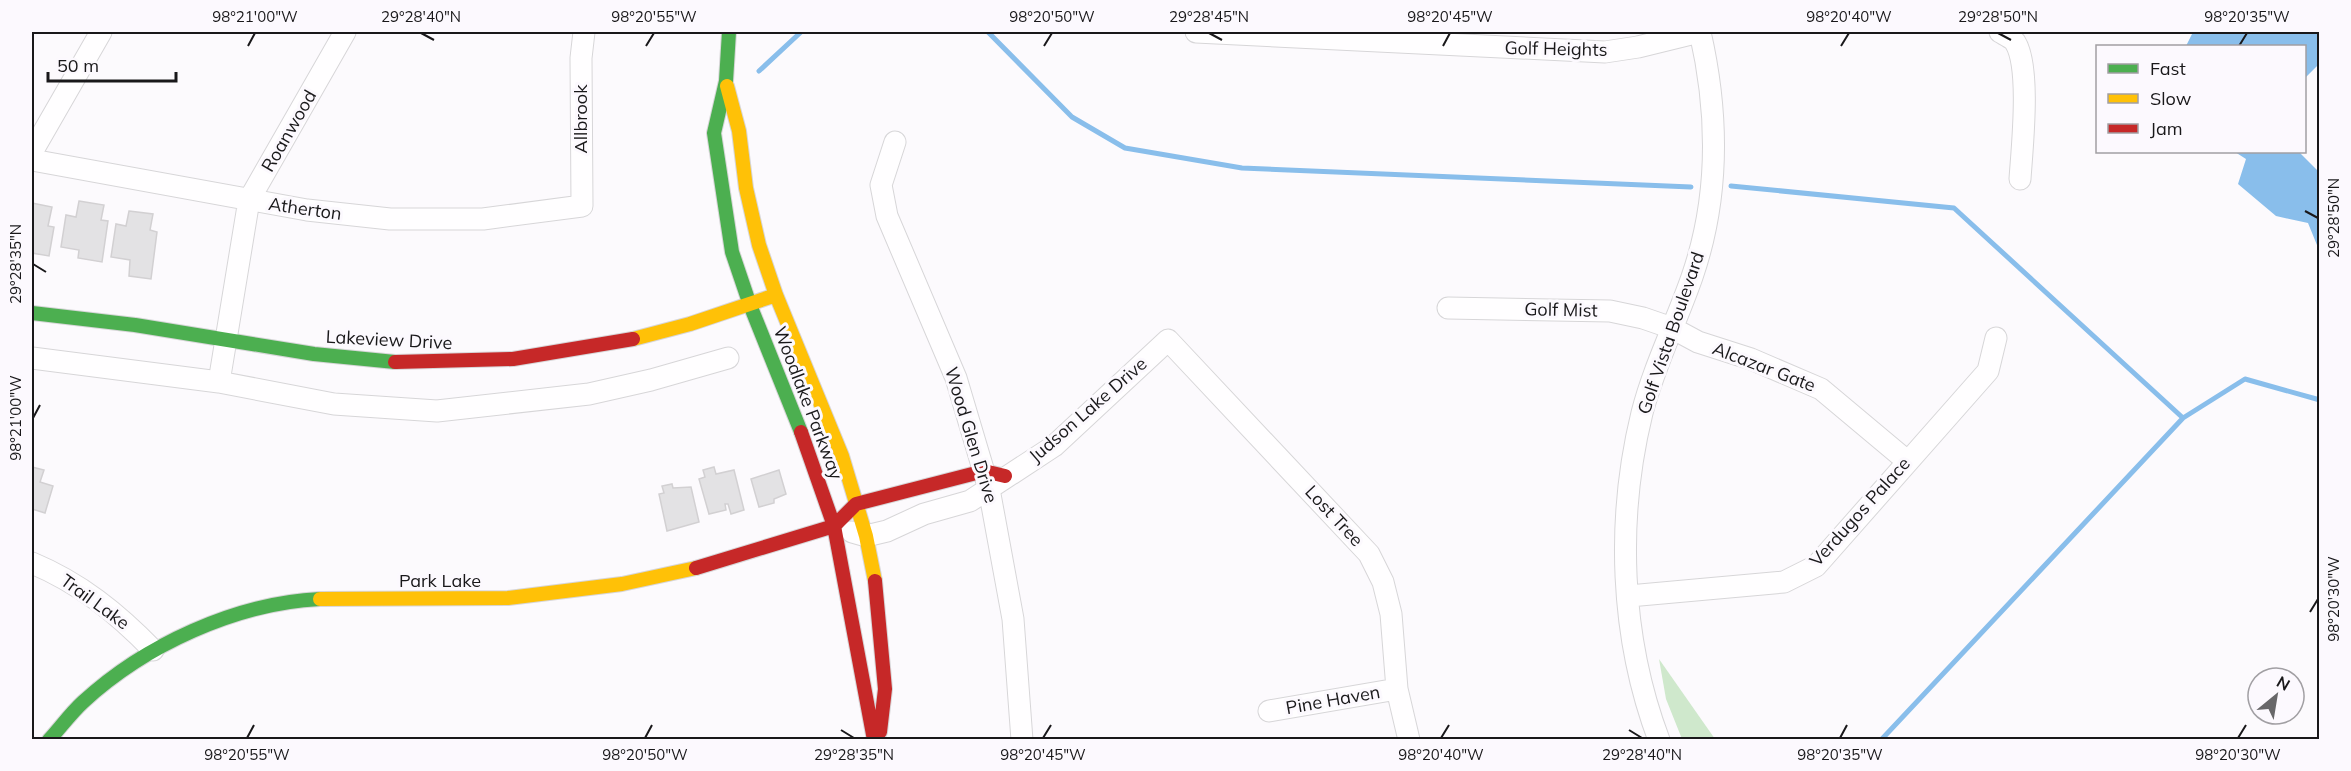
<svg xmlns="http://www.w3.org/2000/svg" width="2351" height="771" viewBox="0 0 2351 771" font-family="Mulish,sans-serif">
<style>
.green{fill:#cfe8cc}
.water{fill:#89beeb}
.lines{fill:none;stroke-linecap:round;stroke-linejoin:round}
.stream{stroke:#89beeb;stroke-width:5}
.building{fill:#e3e2e4;stroke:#d2d0d2;stroke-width:1.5}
.street-casing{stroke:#d7d6d8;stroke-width:23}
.fast-casing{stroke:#d7d6d8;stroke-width:16}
.slow-casing{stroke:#d7d6d8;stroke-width:16}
.jam-casing{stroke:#d7d6d8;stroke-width:16}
.street{stroke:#fffeff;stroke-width:21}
.fast{stroke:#4caf50;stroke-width:14}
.slow{stroke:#ffc107;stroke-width:14}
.jam{stroke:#c62828;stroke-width:14}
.ticks{fill:none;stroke:#19181a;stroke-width:2}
.labels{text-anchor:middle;stroke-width:6;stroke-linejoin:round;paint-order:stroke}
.street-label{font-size:18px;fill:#19181a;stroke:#fcf9fe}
.neatline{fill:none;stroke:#19181a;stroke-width:2}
.ticks-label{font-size:15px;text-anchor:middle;fill:#19181a}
</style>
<rect width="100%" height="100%" fill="#fcfafd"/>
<path class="green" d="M1659 659 1715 739H1682L1666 699Z"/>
<path class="water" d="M2193 32H2319V64L2305 78 2304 46H2186Z
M2235 152H2299L2319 172V250L2308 223 2276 216 2238 184 2246 159Z"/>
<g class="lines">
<path class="stream" d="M988 32 1072 117 1125 148 1242 168 1691 187
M759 71 801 32
M1731 186 1954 208 2183 418 2245 379 2320 400
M1881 740 2183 418"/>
</g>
<path class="building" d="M79 201 104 205 101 220 108 221 102 262 78 258 79 250 61 247 66 215 76 217Z
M32 203 52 207 48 226 54 227 49 256 32 253Z
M129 211 153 214 150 230 157 232 151 279 129 276 130 260 111 257 116 224 126 226Z
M32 467 44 470 40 482 53 486 45 513 32 509Z
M714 467 716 474 734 470 744 510 731 514 728 504H725L726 510 709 514 699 479 705 477 703 470Z
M779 470 786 494 774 499V503L759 507 751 479Z
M672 484 673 488 691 487 699 522 667 531 659 494 664 493 662 486Z"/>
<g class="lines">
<defs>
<path id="street" d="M345 32 249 200 219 382 334 404 437 411 589 394 651 380 728 358
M1196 32 1605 52 1638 47 1699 32
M2000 32C2005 35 2012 38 2015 42 2031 67 2022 148 2020 179
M895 142 881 185 887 216 956 378 989 489 1013 619 1022 740
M32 152 101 32
M32 160 307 210 390 219H483L582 206 581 58 584 32
M1448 308 1610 311 1643 318 1672 328 1698 342 1751 359 1821 389 1907 461
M32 358 219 382
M852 532 866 536 887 531 924 514 970 501 1054 446 1168 340 1369 554 1383 582 1391 614 1397 689 1409 740
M32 563C80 583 117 613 153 650
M1629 596 1784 582 1816 566 1988 371 1996 338
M1269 711 1397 689
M1659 740C1620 637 1616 519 1642 413 1654 366 1676 323 1692 277 1720 196 1719 115 1700 32"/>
<path id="fast" d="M729 32 726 81 714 133 732 252 750 305 801 432
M32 313 135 325 314 354 395 362
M49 740C60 728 71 713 83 702 145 645 236 603 320 599"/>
<path id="slow" d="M727 86 739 131 746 188 759 245 776 295 842 456 866 536 875 581
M633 339 690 324 776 295
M320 599 508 598 622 584 696 568"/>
<path id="jam" d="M395 362 513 359 633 339
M801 432 834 526 874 740
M696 568 834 526 856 504 984 471 1005 476
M875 581 885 689 880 732"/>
</defs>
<use href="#street" class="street-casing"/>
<use href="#fast" class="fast-casing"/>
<use href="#slow" class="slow-casing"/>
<use href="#jam" class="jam-casing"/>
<use href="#street" class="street"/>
<use href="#fast" class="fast"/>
<use href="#slow" class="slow"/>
<use href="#jam" class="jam"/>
</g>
<path class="ticks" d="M421 33 434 40M1209 33 1222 40M1998 33 2011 40M248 46 255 33M646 46 654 33M1044 46 1052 33M1443 46 1450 33M1841 46 1849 33M2239 46 2247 33M2305 211 2318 218M33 264 46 272M33 418 40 405M2310 612 2318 599M841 730 854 738M1629 730 1642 738M247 738 254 725M645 738 652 725M1043 738 1051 725M1441 738 1449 725M1840 738 1847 725M2238 738 2246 725"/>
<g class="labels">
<g class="street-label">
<text transform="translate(1556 49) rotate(1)" y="6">Golf Heights</text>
<text transform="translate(581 119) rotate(-90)" y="6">Allbrook</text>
<text transform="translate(289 131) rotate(-60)" y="6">Roanwood</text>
<text transform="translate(305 209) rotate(8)" y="6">Atherton</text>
<text transform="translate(1561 310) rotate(1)" y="6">Golf Mist</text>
<text transform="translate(1671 333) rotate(-71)" y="6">Golf Vista Boulevard</text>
<text transform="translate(389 340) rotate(3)" y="6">Lakeview Drive</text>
<text transform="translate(1764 367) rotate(21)" y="6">Alcazar Gate</text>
<text transform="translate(808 403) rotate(69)" y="6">Woodlake Parkway</text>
<text transform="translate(1088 410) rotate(-41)" y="6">Judson Lake Drive</text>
<text transform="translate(971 435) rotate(73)" y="6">Wood Glen Drive</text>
<text transform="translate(1860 512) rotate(-48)" y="6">Verdugos Palace</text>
<text transform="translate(1334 516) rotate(47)" y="6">Lost Tree</text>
<text x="440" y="587">Park Lake</text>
<text transform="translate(95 602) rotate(36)" y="6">Trail Lake</text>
<text transform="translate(1333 700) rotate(-10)" y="6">Pine Haven</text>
</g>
</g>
<rect width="2351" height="771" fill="none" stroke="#fcf9fe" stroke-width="66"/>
<rect x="2096" y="45" width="210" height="108" fill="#fcf9fe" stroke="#a19fa3" stroke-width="1.5"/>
<rect x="2108" y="64" width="30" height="9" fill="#4caf50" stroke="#a19fa3" stroke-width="1.5"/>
<text x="2150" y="75" font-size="18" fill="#19181a">Fast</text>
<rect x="2108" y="94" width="30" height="9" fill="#ffc107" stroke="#a19fa3" stroke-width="1.5"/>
<text x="2150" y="105" font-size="18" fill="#19181a">Slow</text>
<rect x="2108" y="124" width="30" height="9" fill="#c62828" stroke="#a19fa3" stroke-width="1.5"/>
<text x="2150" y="135" font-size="18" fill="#19181a">Jam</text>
<g transform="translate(2276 696) rotate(30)"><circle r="28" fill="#fcf9fe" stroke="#a19fa3" stroke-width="1.5"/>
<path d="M0-4.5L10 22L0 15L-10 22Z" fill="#686769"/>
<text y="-9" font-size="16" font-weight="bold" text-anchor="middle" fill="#19181a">N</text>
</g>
<path d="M48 72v9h128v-9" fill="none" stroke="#19181a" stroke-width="3"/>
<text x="57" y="72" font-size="18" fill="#19181a" stroke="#fcf9fe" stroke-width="4.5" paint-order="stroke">50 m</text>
<rect x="33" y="33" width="2285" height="705" class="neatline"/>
<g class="ticks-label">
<text x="255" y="22">98°21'00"W</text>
<text x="421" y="22">29°28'40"N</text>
<text x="654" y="22">98°20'55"W</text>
<text x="1052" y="22">98°20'50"W</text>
<text x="1209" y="22">29°28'45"N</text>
<text x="1450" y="22">98°20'45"W</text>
<text x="1849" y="22">98°20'40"W</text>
<text x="1998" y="22">29°28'50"N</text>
<text x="2247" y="22">98°20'35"W</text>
<text transform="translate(2334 218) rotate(-90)" y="5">29°28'50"N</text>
<text transform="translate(16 264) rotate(-90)" y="5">29°28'35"N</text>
<text transform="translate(16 418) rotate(-90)" y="5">98°21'00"W</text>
<text transform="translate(2334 599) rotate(-90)" y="5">98°20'30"W</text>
<text x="247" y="760">98°20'55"W</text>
<text x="645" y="760">98°20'50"W</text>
<text x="854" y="760">29°28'35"N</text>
<text x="1043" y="760">98°20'45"W</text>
<text x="1441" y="760">98°20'40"W</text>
<text x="1642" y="760">29°28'40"N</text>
<text x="1840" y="760">98°20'35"W</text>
<text x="2238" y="760">98°20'30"W</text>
</g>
</svg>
